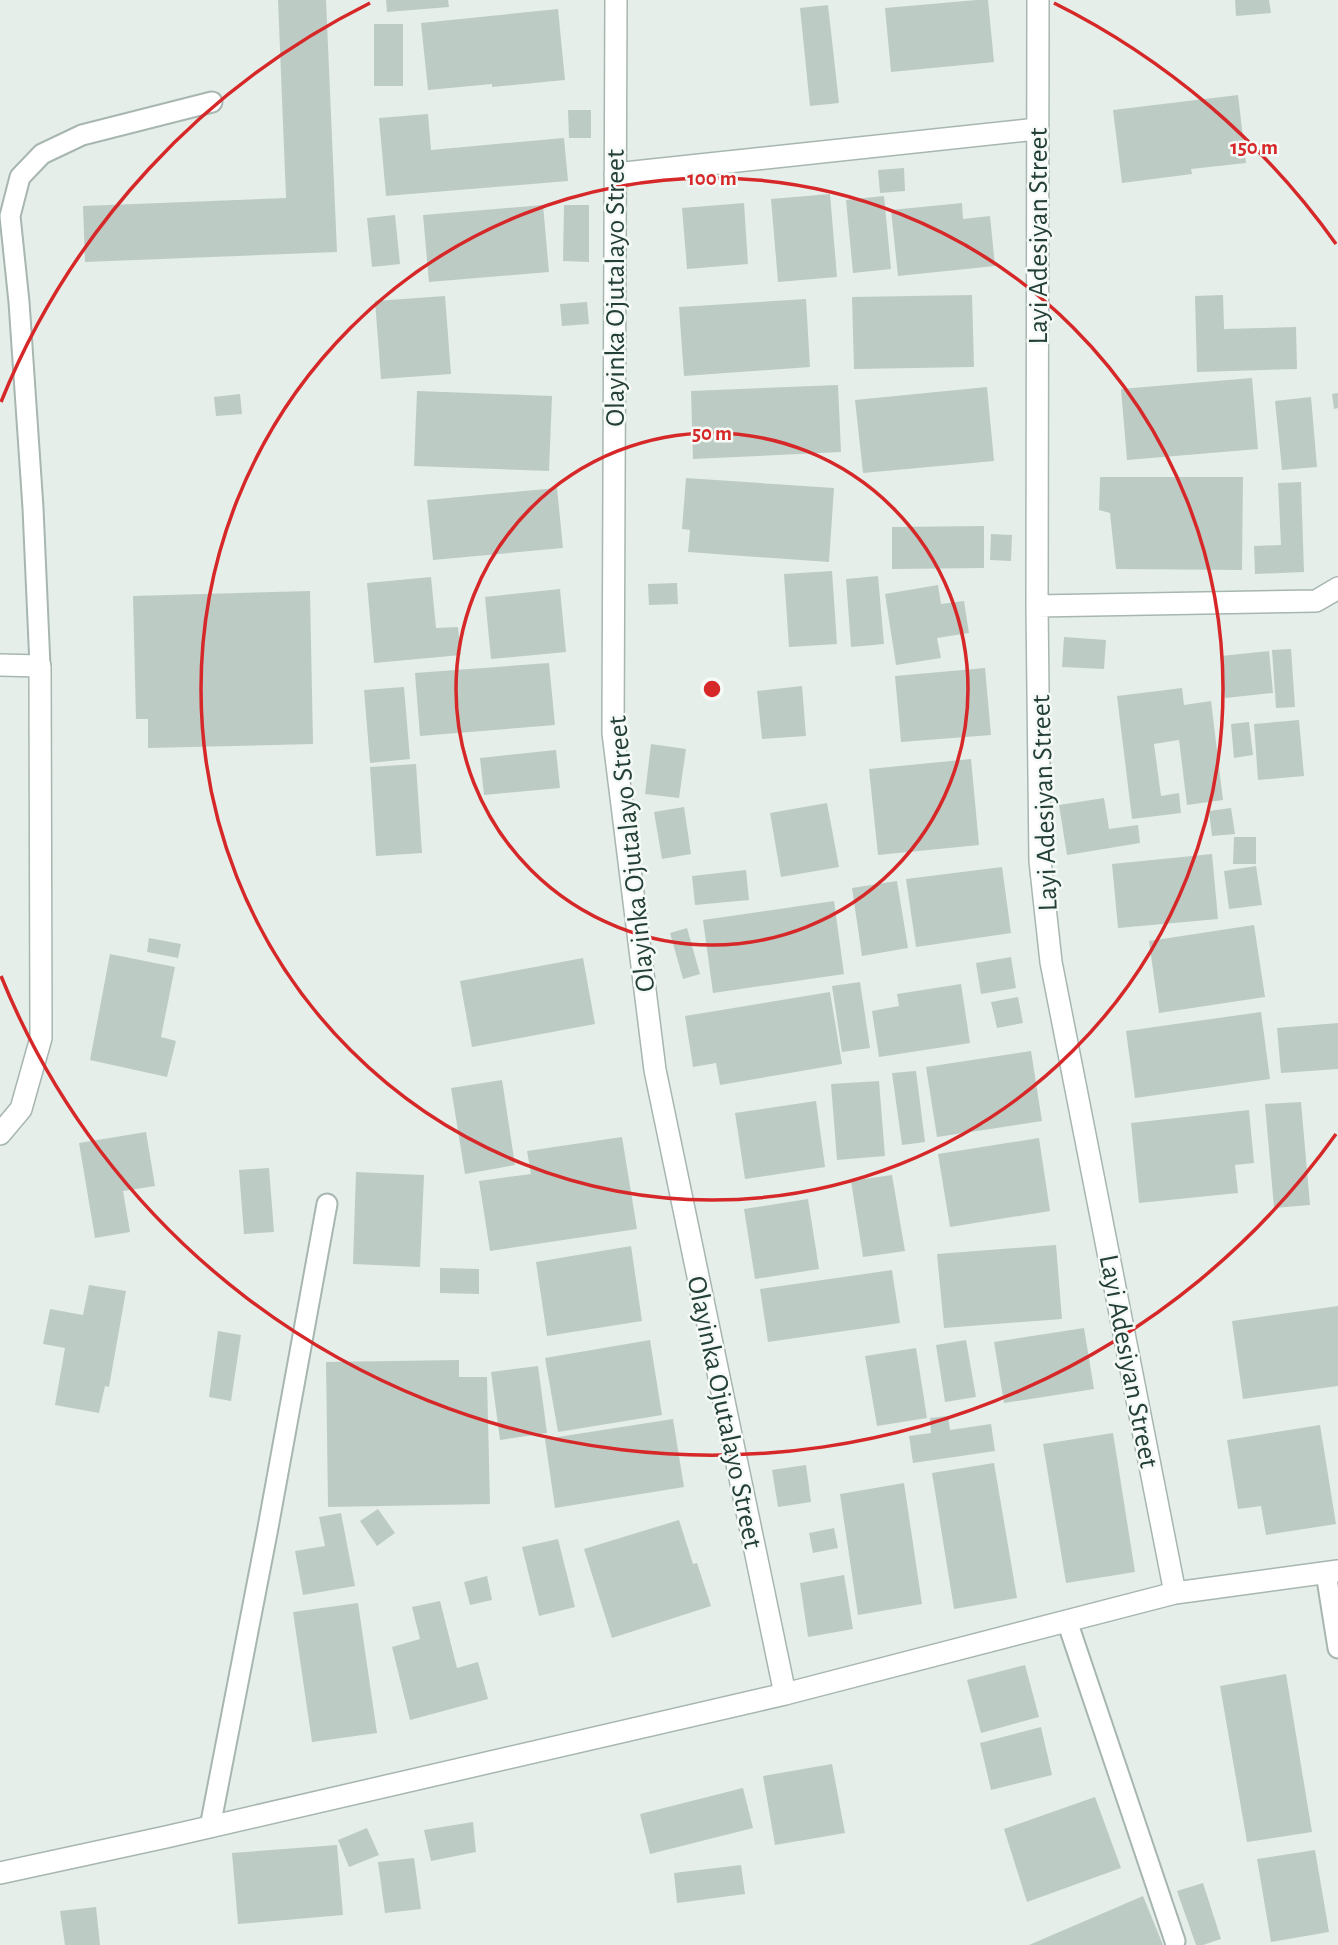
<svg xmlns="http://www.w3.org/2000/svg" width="1338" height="1945" viewBox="0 0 1338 1945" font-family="'Alegreya Sans',sans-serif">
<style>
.building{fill:#bdcbc5}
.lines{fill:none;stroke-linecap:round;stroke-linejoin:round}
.service-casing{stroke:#a7b6b0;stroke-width:23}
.minor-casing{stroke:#a7b6b0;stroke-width:24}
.service{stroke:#fff;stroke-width:19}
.minor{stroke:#fff;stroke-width:21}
.ring{fill:none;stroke:#d62828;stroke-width:3.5}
.labels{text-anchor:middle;stroke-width:5;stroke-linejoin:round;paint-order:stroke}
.street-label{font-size:28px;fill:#243f37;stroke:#f5faf7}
.centre{fill:#d62828;stroke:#f5faf7;stroke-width:3.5}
.ring-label{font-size:21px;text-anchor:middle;font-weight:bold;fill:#d62828;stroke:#f5faf7;stroke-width:5;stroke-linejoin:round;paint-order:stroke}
</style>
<rect width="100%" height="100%" fill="#e5eee9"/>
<path class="building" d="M278 0H326L337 252 85 262 83 206 286 198Z
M386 0H448L449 7 387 12Z
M977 0H988L994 62 891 72 885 8Z
M1235 0H1269L1271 13 1236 16Z
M828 5 839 103 810 106 800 8Z
M558 9 565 80 492 87V84L428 90 421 23Z
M374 24H403V86H374Z
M1238 95 1246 163 1191 169 1192 174 1122 183 1113 110Z
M568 110H591V138H569Z
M428 114 431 150 564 138 568 181 386 196 379 118Z
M904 168 905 191 880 193 878 170Z
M830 194 837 277 778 282 771 199Z
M884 196 891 269 853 273 846 200Z
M744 203 748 264 687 269 682 208Z
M962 203 963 219 990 216 995 266 898 276 891 210Z
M543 205 549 272 429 282 423 215Z
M564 205H589V262L563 261Z
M395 215 400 264 372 267 367 218Z
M972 295 974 367 854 369 852 297Z
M1223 295 1224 329 1296 327 1297 369 1197 372 1195 296Z
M445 296 451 374 381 379 375 301Z
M806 299 810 367 684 376 679 307Z
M587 302 589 324 562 326 560 304Z
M1252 378 1258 449 1127 460 1121 389Z
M838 385 841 452 693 459 691 391Z
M987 387 994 461 863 473 855 400Z
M417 391 552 396 549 471 414 466Z
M1338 393V408L1334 409 1332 394Z
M240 394 242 414 216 416 214 397Z
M1311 397 1317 467 1282 470 1275 401Z
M1100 477H1243L1242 570 1116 569 1110 513 1099 510Z
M686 478 834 488 829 562 688 552 690 530 682 529Z
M1301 482 1304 572 1255 574 1254 546 1281 545 1278 483Z
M557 488 563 548 433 560 427 500Z
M984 526V568L892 569V527Z
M991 534 1012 535 1011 561 990 560Z
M832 571 837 644 789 647 784 574Z
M878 576 884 644 851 647 846 579Z
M431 577 436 628 458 627 461 655 374 663 367 583Z
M677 583 678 604 649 605 648 584Z
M938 585 941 604 964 601 969 633 937 638 941 658 896 665 885 594Z
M560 589 566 652 491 659 485 597Z
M310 591 313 744 148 748V719H136L133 596Z
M1064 637 1106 640 1104 669 1062 667Z
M1291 649 1295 707 1276 708 1272 650Z
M1269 651 1273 693 1225 698 1221 656Z
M549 663 555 725 420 736 415 673Z
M985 668 991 735 901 742 895 676Z
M802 686 806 736 762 739 757 691Z
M404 687 410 759 370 763 364 690Z
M1182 688 1184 705 1211 701 1223 800 1187 805 1179 740 1154 744 1161 796 1179 793 1181 813 1132 819 1117 696Z
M1299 720 1304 776 1258 780 1254 724Z
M1249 722 1253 755 1234 758 1231 724Z
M651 744 686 749 679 798 645 794Z
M556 750 560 788 484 795 480 758Z
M971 759 979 845 878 855 869 769Z
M416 764 422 853 376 856 370 767Z
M1104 798 1109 829 1138 825 1140 843 1067 855 1059 805Z
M827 803 839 867 781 877 770 813Z
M684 807 691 854 662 859 654 812Z
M1231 808 1235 834 1212 836 1209 811Z
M1234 837H1256V864H1233Z
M1212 854 1218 919 1118 928 1112 864Z
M1256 866 1262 905 1229 909 1224 871Z
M1002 867 1011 933 916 947 906 879Z
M746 870 749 900 695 905 692 876Z
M897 881 908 948 862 956 852 888Z
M834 901 844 974 713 993 703 920Z
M1254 925 1265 997 1159 1013 1149 941Z
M687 928 700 974 683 979 670 933Z
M149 938 181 944 178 958 147 952Z
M110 954 175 967 161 1037 176 1041 167 1077 90 1060Z
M1011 957 1016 988 981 994 976 963Z
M583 958 595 1024 472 1047 460 981Z
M860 982 870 1048 842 1052 832 986Z
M961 984 970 1043 879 1057 872 1011 899 1006 897 994Z
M830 992 842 1064 720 1085 716 1063 693 1067 685 1016Z
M1018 997 1023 1023 997 1028 991 1002Z
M1261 1012 1270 1079 1135 1098 1126 1031Z
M1338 1023V1069L1281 1073 1277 1028Z
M1031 1051 1042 1121 937 1137 926 1067Z
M916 1071 925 1142 902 1145 892 1073Z
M502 1080 515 1165 465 1174 451 1088Z
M879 1081 885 1156 837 1160 831 1084Z
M816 1101 825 1167 745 1179 735 1113Z
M1301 1102 1310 1205 1274 1208 1265 1104Z
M1249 1110 1254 1163 1235 1165 1238 1193 1139 1203 1131 1123Z
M146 1132 155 1186 123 1191 130 1232 95 1238 79 1143Z
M622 1137 637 1229 490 1251 479 1181 531 1174 527 1151Z
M1039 1138 1050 1211 950 1227 938 1154Z
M269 1168 274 1232 244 1234 239 1170Z
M356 1172 424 1175 420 1267 353 1264Z
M892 1175 905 1251 863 1257 851 1181Z
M808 1199 819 1269 755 1279 744 1209Z
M1056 1245 1062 1319 944 1328 937 1254Z
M631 1246 642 1321 547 1336 536 1262Z
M440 1268 479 1269V1294L440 1293Z
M892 1270 900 1323 768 1342 760 1289Z
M89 1285 126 1291 109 1387 105 1386 99 1413 55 1405 65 1348 43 1344 50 1309 83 1315Z
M1338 1306V1386L1243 1399 1232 1321Z
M1084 1328 1094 1389 1004 1403 994 1342Z
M218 1331 241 1335 231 1401 209 1397Z
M650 1340 662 1415 558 1432 545 1358Z
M966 1340 976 1397 945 1402 936 1345Z
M916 1348 927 1418 877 1426 865 1356Z
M459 1360V1377H487L490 1504 328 1507 326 1362Z
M538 1366 547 1433 500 1440 491 1372Z
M948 1416 950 1430 991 1424 995 1451 913 1463 909 1436 931 1433 930 1418Z
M673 1419 684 1487 555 1508 545 1439Z
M1320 1425 1336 1524 1266 1535 1261 1506 1238 1509 1227 1440Z
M1113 1433 1135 1572 1066 1583 1043 1444Z
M994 1463 1017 1598 954 1609 932 1473Z
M806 1465 811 1502 778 1507 772 1470Z
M904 1483 922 1604 858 1615 840 1494Z
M378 1509 395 1533 377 1546 360 1521Z
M341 1513 355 1586 303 1595 295 1551 325 1546 319 1517Z
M679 1520 693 1564 697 1563 711 1606 612 1638 584 1549Z
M834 1528 838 1548 813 1553 809 1533Z
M558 1539 575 1607 539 1616 522 1547Z
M844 1575 853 1629 808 1637 800 1583Z
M487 1576 492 1600 470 1605 464 1582Z
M440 1601 457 1668 478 1662 488 1699 410 1720 392 1647 420 1639 412 1607Z
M358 1603 377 1733 312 1742 293 1612Z
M1025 1665 1039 1717 981 1733 967 1680Z
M1286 1674 1312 1832 1247 1842 1220 1686Z
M1041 1727 1052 1775 991 1790 980 1743Z
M832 1764 845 1833 775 1845 763 1776Z
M743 1788 753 1828 650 1854 640 1814Z
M1095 1797 1121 1868 1027 1902 1004 1829Z
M473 1822 476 1852 431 1861 424 1830Z
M367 1828 379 1855 349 1867 338 1840Z
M337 1845 343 1915 238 1924 232 1853Z
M1315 1850 1329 1932 1271 1942 1257 1859Z
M414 1858 421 1909 385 1913 378 1862Z
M741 1865 745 1894 677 1903 674 1873Z
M1203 1883 1221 1939 1203 1945H1196L1177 1891Z
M1143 1896 1163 1945H1029Z
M96 1907 100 1945H65L60 1911Z"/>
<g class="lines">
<defs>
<path id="service" d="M40 666 33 508 19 302 10 216 20 177 42 154 82 135 212 102
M1326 1573 1338 1648
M1067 1621 1175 1941
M210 1827 267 1533 327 1204"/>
<path id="minor" d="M616 0 613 733 655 1070 785 1694
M1038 0 1037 606 1040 861 1051 962 1175 1593
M615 174 1037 129
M1037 606 1316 601 1338 588
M0 665 40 666 41 1038 21 1109 0 1134
M0 1873 166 1837 785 1694 1175 1593 1338 1571"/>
</defs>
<use href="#service" class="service-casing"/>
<use href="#minor" class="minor-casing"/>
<use href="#service" class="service"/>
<use href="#minor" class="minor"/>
</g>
<g class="ring">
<circle cx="712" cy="689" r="256"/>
<circle cx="712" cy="689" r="511"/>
<path d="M1336 1134A767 767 0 0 1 1 976M1 402A767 767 0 0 1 370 3M1054 3A767 767 0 0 1 1336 244"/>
</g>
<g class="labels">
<g class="street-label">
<text transform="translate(1037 236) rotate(-90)" y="10">Layi Adesiyan Street</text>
<text transform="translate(614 288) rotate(-90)" y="10">Olayinka Ojutalayo Street</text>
<text transform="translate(1043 803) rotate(-92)" y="10">Layi Adesiyan Street</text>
<text transform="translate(630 854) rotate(-96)" y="10">Olayinka Ojutalayo Street</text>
<text transform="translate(1130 1361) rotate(79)" y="10">Layi Adesiyan Street</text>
<text transform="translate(726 1412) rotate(78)" y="10">Olayinka Ojutalayo Street</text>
</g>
</g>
<circle cx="712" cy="689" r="10" class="centre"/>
<g class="ring-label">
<text x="1254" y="154">150 m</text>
<text x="712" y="185">100 m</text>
<text x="712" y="440">50 m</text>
</g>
</svg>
